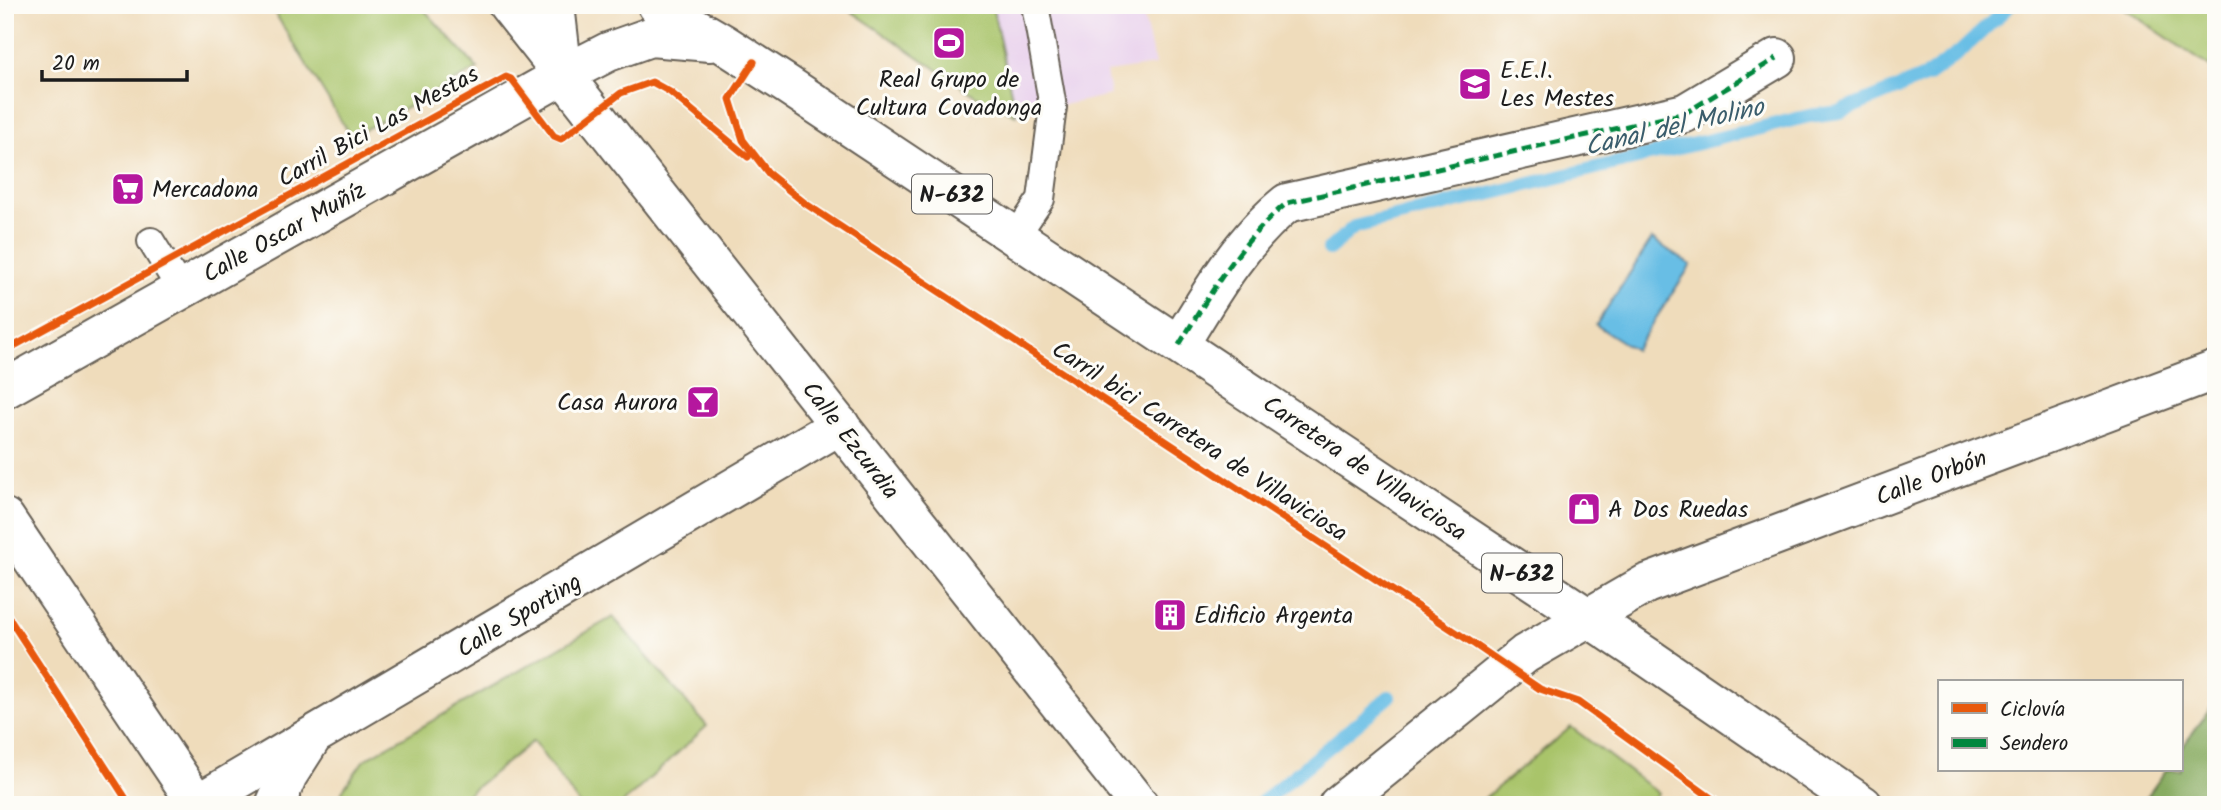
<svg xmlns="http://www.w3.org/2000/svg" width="2221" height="810" viewBox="0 0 2221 810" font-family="Kalam,sans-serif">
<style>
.built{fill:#e9d2ed}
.green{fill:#a9c46a;stroke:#627043;stroke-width:2}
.forest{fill:#86aa5e;stroke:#51633d;stroke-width:2}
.water{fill:#68bee5;stroke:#426d80;stroke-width:2}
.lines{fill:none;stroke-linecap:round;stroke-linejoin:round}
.stream{stroke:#68bee5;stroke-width:14}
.lane-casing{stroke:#665f54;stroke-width:30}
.street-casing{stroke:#665f54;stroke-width:42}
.primary-casing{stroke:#665f54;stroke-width:42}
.lane{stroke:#fff;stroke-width:26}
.street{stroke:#fff;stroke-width:38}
.primary{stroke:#fff;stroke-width:38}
.quiet{stroke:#00873e;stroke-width:5;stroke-dasharray:10 5;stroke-linecap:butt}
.cycleway-casing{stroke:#fdfcf7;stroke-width:11}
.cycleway{stroke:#e8590c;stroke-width:7}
.labels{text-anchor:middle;stroke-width:6;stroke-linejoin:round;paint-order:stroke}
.shield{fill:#fdfcf7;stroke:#605f5e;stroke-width:2}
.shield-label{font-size:23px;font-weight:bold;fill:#1c1c1c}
.poi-label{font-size:24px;fill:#1c1c1c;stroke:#fdfcf7;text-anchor:start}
.street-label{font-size:24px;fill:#1c1c1c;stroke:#fdfcf7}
.water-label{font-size:26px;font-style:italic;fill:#3a5d6c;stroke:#fdfcf7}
</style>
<rect width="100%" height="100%" fill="#fdfcf7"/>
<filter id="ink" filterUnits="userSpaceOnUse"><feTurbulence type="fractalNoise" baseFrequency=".0143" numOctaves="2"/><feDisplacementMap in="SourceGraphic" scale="14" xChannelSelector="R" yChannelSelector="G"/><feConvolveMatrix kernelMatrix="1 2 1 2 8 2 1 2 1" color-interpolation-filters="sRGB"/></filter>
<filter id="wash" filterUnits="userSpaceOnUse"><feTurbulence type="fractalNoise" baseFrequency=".00686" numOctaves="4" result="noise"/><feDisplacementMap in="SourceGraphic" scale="28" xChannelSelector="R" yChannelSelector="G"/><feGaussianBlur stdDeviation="1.57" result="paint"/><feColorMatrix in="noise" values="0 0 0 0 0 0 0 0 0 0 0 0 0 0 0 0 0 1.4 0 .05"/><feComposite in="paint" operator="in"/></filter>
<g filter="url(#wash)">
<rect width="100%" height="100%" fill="#efdcbb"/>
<path class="built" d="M992 5H1141L1155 65 1106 72 1110 95 1016 115Z"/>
<path class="green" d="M270 5H420L478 69 351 137Z
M842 5H992L1016 115 976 96Z
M2119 5H2216V71Z
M613 617 707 726 621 805H580L533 741 454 805H341L342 791 364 760Z
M1571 727 1658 793 1650 805H1476Z"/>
<path class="forest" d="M2216 701V805H2141L2166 770H2181V749Z"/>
<path class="water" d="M1652 239 1691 265 1635 350 1596 325Z"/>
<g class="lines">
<path class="stream" d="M1329 249 1354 227 1809 116 1840 112 1927 76 1960 52 2010 5
M1259 805 1389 697"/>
</g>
</g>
<g filter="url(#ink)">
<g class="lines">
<defs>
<path id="lane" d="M1016 236 1041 199 1053 107 1035 5
M151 241 181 290"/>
<path id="street" d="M1179 345C1210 294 1241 240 1287 203L1685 113 1777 58
M5 389 563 75 555 5
M5 518 198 805
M195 805 840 425
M275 805 288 775 311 739
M1338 805 1525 654 1646 584 2216 370"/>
<path id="primary" d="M508 5 1139 805
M657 5 724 44 786 84 1649 658 1863 805
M563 75 608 52 650 37 710 42"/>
</defs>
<use href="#lane" class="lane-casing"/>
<use href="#street" class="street-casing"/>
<use href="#primary" class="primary-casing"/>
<use href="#lane" class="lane"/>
<use href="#street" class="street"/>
<use href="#primary" class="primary"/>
<path class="quiet" d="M1179 345C1210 294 1241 240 1287 203L1685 113 1777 58"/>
<defs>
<path id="cycleway" d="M754 62 730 99 743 140 769 174 806 204 1471 642 1540 689 1578 702 1721 805
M5 351 506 77 511 79 554 136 561 139 621 93 652 82 670 92 748 157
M5 612 130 805"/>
</defs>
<use href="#cycleway" class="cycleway-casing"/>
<use href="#cycleway" class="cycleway"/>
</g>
</g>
<defs>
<symbol id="stadium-square" viewBox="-11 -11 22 22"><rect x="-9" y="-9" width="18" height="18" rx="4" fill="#b5179e" stroke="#fdfcf7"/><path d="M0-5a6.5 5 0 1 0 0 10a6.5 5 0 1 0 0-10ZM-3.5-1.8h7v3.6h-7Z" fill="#fff"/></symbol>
<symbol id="school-square" viewBox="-11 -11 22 22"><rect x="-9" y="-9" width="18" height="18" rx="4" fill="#b5179e" stroke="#fdfcf7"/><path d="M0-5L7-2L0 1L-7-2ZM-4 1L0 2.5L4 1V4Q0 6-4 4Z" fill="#fff"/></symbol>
<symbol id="supermarket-square" viewBox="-11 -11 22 22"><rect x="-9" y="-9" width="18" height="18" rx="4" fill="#b5179e" stroke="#fdfcf7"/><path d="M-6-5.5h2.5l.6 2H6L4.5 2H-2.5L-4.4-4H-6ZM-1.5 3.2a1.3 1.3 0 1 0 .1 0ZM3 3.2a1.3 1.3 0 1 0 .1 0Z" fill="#fff"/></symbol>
<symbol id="bar-square" viewBox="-11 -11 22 22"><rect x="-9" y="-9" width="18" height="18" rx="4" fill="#b5179e" stroke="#fdfcf7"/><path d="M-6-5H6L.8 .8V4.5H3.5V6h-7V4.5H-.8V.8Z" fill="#fff"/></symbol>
<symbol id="shop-square" viewBox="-11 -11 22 22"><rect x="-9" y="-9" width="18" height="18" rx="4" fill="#b5179e" stroke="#fdfcf7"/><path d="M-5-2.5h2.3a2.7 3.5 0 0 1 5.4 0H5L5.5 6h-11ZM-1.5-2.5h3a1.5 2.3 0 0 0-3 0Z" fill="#fff"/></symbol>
<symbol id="building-square" viewBox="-11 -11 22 22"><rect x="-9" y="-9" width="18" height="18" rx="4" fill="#b5179e" stroke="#fdfcf7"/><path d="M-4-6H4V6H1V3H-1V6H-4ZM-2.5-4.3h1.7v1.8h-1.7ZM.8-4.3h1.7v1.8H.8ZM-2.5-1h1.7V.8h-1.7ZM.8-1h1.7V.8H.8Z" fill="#fff"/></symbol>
</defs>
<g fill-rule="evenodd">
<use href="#stadium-square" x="930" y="24" width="38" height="38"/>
<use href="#school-square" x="1456" y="65" width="38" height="38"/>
<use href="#supermarket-square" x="109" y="170" width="38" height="38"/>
<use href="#bar-square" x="684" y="383" width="38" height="38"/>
<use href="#shop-square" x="1565" y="490" width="38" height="38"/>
<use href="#building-square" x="1151" y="596" width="38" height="38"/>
</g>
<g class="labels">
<g class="shield">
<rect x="912" y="174.5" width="80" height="39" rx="5"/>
<rect x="1482" y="553.5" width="80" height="39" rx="5"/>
</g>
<g class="shield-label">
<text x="952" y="202">N-632</text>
<text x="1522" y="581">N-632</text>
</g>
<g class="poi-label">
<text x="1500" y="78">E.E.I.<tspan x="1500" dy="28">Les Mestes</tspan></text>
<text x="949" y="87" text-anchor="middle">Real Grupo de<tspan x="949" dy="28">Cultura Covadonga</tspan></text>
<text x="152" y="197">Mercadona</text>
<text x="678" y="410" text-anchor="end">Casa Aurora</text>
<text x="1608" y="517">A Dos Ruedas</text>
<text x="1194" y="623">Edificio Argenta</text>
</g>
<g class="street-label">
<text transform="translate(378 126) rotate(-29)" y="8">Carril Bici Las Mestas</text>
<text transform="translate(284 232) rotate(-29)" y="8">Calle Oscar Muñíz</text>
<text transform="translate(851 440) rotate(52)" y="8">Calle Ezcurdia</text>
<text transform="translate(1200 441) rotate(33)" y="8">Carril bici Carretera de Villaviciosa</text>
<text transform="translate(1365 468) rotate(34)" y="8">Carretera de Villaviciosa</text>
<text transform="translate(1931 477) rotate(-21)" y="8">Calle Orbón</text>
<text transform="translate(519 615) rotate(-31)" y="8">Calle Sporting</text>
</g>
<g class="water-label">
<text transform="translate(1674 126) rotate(-13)" y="9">Canal del Molino</text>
</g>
</g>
<rect width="2221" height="810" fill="none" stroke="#fdfcf7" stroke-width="28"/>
<rect x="1938" y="680" width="245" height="91" fill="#fdfcf7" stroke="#a3a29f" stroke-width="2"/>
<rect x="1952" y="703" width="35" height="10" fill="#e8590c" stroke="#a3a29f" stroke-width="2"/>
<text x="2000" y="716" font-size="21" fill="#1c1c1c">Ciclovía</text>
<rect x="1952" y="738" width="35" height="10" fill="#00873e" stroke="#a3a29f" stroke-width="2"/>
<text x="2000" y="750" font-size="21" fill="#1c1c1c">Sendero</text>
<path d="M42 70v10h145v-10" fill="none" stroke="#1c1c1c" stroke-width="3.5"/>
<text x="52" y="70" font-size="21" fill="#1c1c1c" stroke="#fdfcf7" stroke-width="5" paint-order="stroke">20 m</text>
</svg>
